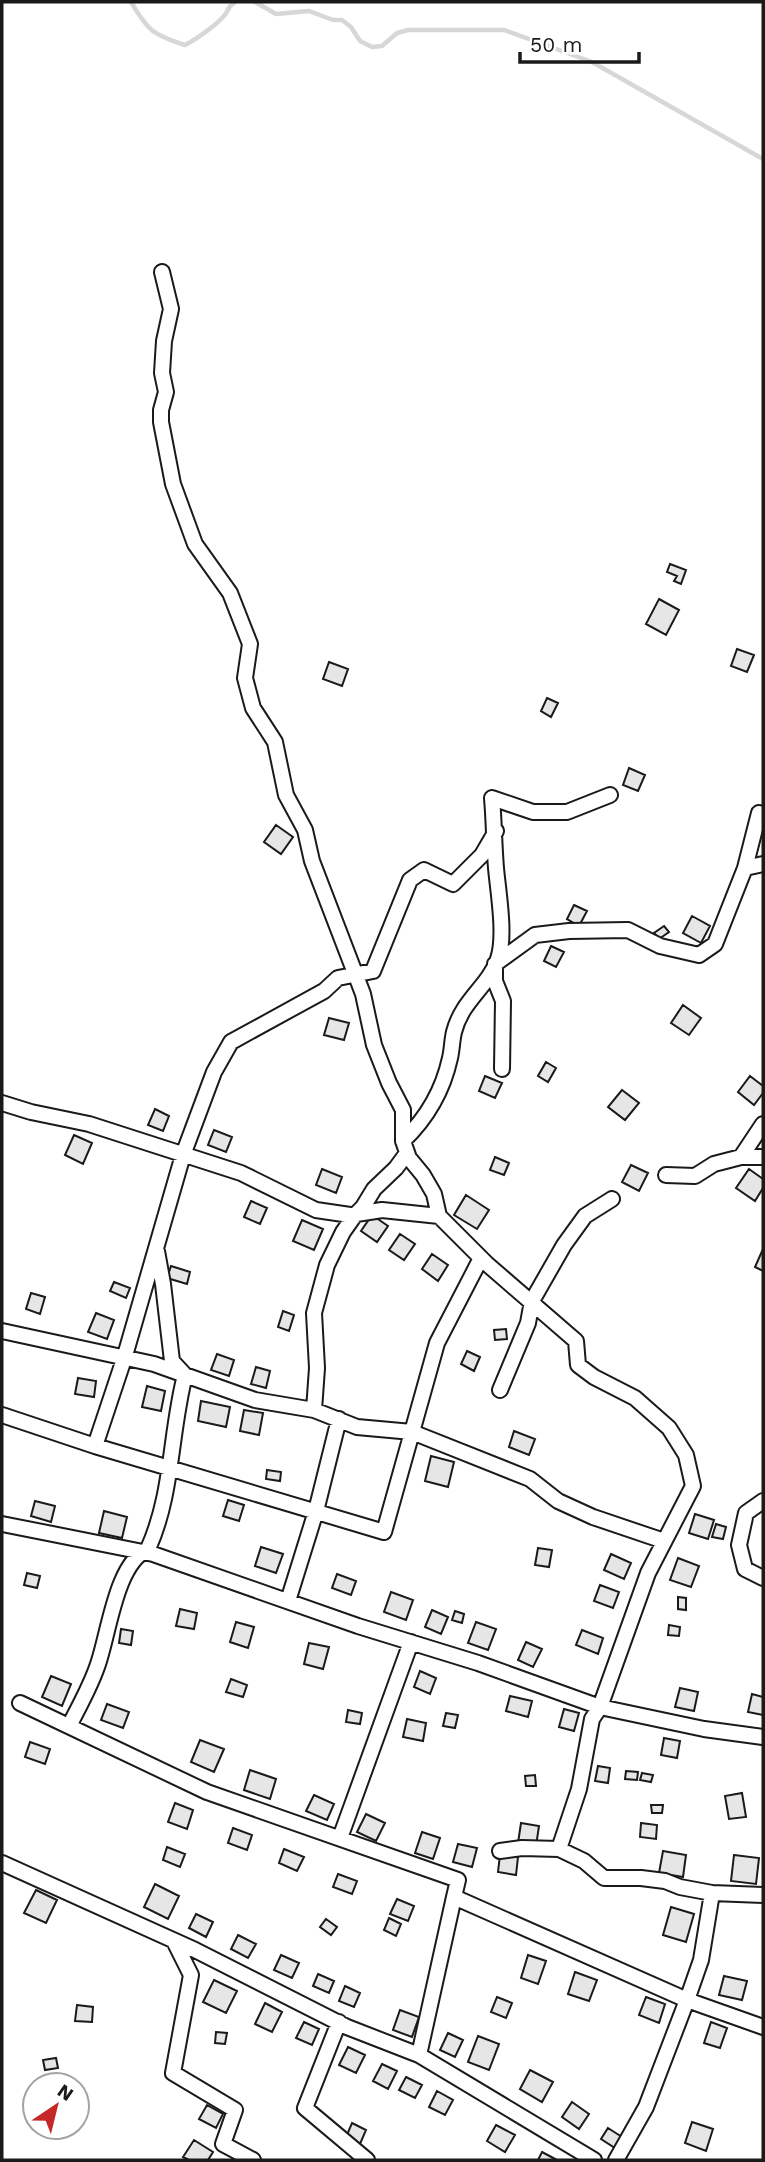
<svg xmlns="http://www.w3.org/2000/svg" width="765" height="2162" viewBox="0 0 765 2162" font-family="'Work Sans',sans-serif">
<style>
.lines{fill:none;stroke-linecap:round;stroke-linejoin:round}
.stream{stroke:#d7d7d7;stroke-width:4.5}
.building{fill:#e6e6e6;stroke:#1a1a1a;stroke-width:2}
.minor-casing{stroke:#1a1a1a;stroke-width:18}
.minor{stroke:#fff;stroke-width:14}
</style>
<rect width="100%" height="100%" fill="#fff"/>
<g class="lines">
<path class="stream" d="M131 2C149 31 151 34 185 45 197 39 216 25 224 16 229 10 228 6 235 2
M255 2 276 14 309 11 333 20H342L351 27 360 41 372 47 382 46 397 33 408 30H504L592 62 763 159"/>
</g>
<path class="building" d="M670 564 686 570 681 584 674 581 677 576 667 572Z
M659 599 679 610 666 635 646 624Z
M737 649 754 655 747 672 731 666Z
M329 662 348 669 342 686 323 679Z
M547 698 558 703 551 717 541 711Z
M629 768 645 775 638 791 623 785Z
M276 825 293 837 281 854 264 842Z
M574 905 587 911 579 926 567 919Z
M692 916 710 926 701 943 683 933Z
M664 926 669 932 659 939 654 933Z
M551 946 564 952 556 967 544 961Z
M683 1005 701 1018 689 1035 671 1023Z
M329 1018 349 1023 344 1040 324 1035Z
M546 1062 556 1068 548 1082 538 1076Z
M485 1076 502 1083 495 1098 479 1091Z
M750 1076 763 1086V1093L754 1105 738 1092Z
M622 1090 639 1103 625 1120 608 1107Z
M155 1109 169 1116 163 1131 148 1125Z
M214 1130 232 1137 226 1152 208 1145Z
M74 1135 92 1143 83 1164 65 1155Z
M495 1157 509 1163 504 1175 490 1170Z
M631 1165 648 1173 639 1191 622 1182Z
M322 1169 342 1177 336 1193 316 1185Z
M749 1169 763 1179V1188L755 1201 736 1188Z
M466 1195 489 1210 477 1229 454 1215Z
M251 1201 267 1208 260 1224 244 1217Z
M372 1215 388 1226 377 1242 361 1231Z
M302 1220 323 1229 314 1250 293 1241Z
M400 1234 415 1244 404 1260 389 1250Z
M763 1249V1271L755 1267Z
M432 1254 448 1265 438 1281 422 1269Z
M171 1266 190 1272 187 1284 167 1278Z
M114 1282 130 1288 126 1298 110 1291Z
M31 1293 45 1297 40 1314 26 1309Z
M283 1311 294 1315 289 1331 278 1327Z
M96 1313 114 1320 107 1339 88 1332Z
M506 1329 507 1339 495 1340 494 1330Z
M467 1351 480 1357 474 1371 461 1364Z
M217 1354 234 1360 229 1376 211 1370Z
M256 1367 270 1371 266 1388 251 1384Z
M78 1378 96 1381 94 1397 75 1394Z
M147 1386 165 1391 161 1411 142 1407Z
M201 1401 230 1407 226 1427 198 1421Z
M244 1410 263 1413 259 1435 240 1431Z
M514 1431 535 1439 529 1455 509 1447Z
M431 1456 454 1462 448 1487 425 1481Z
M267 1470 281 1472 280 1481 266 1479Z
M228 1500 244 1505 239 1521 223 1516Z
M35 1501 55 1506 51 1522 31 1516Z
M104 1511 127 1517 122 1538 99 1533Z
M695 1514 714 1520 708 1539 689 1533Z
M716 1524 726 1527 723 1539 712 1537Z
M261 1547 283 1554 276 1573 255 1566Z
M538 1548 552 1550 549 1567 535 1565Z
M611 1554 631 1563 624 1579 604 1570Z
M678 1558 699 1566 691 1587 670 1580Z
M27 1573 40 1576 37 1588 24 1585Z
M337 1574 356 1581 351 1595 332 1588Z
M600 1585 619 1592 613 1608 594 1601Z
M391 1592 413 1600 406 1620 384 1612Z
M678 1597 686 1598V1610L678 1609Z
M180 1609 197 1613 194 1629 176 1626Z
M432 1610 448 1617 441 1634 425 1627Z
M455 1611 464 1614 462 1623 452 1620Z
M236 1622 254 1627 248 1648 230 1642Z
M476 1622 496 1629 488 1650 468 1643Z
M669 1625 680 1627 679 1636 668 1635Z
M121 1629 133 1631 131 1645 119 1643Z
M582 1630 603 1638 598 1654 576 1645Z
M526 1642 542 1649 533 1667 518 1660Z
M309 1643 329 1647 323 1669 304 1664Z
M420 1671 436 1678 430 1694 414 1687Z
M51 1676 71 1684 62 1706 42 1697Z
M231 1679 247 1685 243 1697 226 1692Z
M680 1688 698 1692 694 1711 675 1707Z
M752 1694 763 1697V1715L748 1712Z
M510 1696 532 1701 528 1717 506 1711Z
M107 1704 129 1712 123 1728 101 1720Z
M564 1709 579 1713 574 1731 559 1727Z
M348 1710 362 1713 360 1724 346 1722Z
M446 1713 458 1715 455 1728 443 1726Z
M407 1719 426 1723 423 1741 403 1737Z
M664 1738 680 1741 677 1758 661 1755Z
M200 1740 224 1749 214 1772 191 1762Z
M30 1742 50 1749 45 1764 25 1757Z
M598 1766 610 1768 608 1783 595 1781Z
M250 1770 276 1779 270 1799 244 1790Z
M626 1771 638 1772 637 1780 625 1779Z
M642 1773 653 1775 651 1782 640 1780Z
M535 1775 536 1786H526L525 1776Z
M742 1793 746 1817 729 1819 725 1796Z
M314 1795 334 1804 327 1820 306 1811Z
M175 1803 193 1810 187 1829 168 1822Z
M651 1805H663L662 1813H652Z
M366 1814 385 1823 376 1841 357 1832Z
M521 1823 539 1826 536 1846 518 1843Z
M641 1823 657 1825 656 1839 640 1837Z
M233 1828 252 1835 247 1850 228 1843Z
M422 1832 440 1838 433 1859 415 1853Z
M458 1844 477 1848 472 1867 453 1862Z
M167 1847 185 1854 180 1867 163 1860Z
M284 1849 304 1857 297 1871 279 1863Z
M663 1851 686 1855 683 1877 659 1873Z
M500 1855 518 1857 516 1875 498 1872Z
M734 1855 759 1858 756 1884 731 1881Z
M338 1874 357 1881 352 1894 333 1887Z
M155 1884 179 1896 168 1919 144 1907Z
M36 1890 57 1900 46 1923 24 1913Z
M397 1899 414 1906 408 1921 390 1914Z
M671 1907 694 1914 686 1942 663 1935Z
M196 1914 213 1922 206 1937 189 1928Z
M389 1918 401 1924 396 1936 384 1930Z
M326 1919 337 1927 331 1935 320 1927Z
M238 1935 256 1944 248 1958 231 1949Z
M281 1955 299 1963 292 1978 274 1970Z
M528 1955 546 1961 538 1984 521 1978Z
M575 1972 597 1980 589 2001 568 1994Z
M318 1974 334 1981 329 1993 313 1986Z
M724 1976 747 1981 742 2000 719 1995Z
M214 1980 237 1991 226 2013 203 2002Z
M345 1986 360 1993 354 2007 339 2001Z
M497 1997 512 2003 506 2018 491 2012Z
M646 1997 665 2004 659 2023 639 2015Z
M265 2003 282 2012 272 2032 255 2024Z
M77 2005 93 2007 92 2022 75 2021Z
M400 2010 419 2017 412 2037 393 2030Z
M304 2022 319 2029 312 2045 296 2038Z
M711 2022 727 2028 720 2048 704 2043Z
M216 2032 227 2033 225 2044 215 2043Z
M448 2033 463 2040 455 2057 440 2050Z
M478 2036 499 2044 489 2070 468 2062Z
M348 2047 365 2055 356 2073 339 2065Z
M56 2058 58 2068 45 2070 43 2060Z
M382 2064 397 2071 388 2089 373 2081Z
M530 2070 553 2082 542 2102 520 2089Z
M406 2077 422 2085 415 2098 399 2090Z
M437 2091 453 2100 445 2115 429 2107Z
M572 2102 589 2114 579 2129 562 2117Z
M207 2105 223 2114 216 2128 199 2119Z
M692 2122 713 2129 706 2151 685 2143Z
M352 2123 366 2130 360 2144 346 2137Z
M496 2125 515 2135 505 2152 487 2141Z
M608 2128 622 2137 615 2148 601 2139Z
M194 2140 213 2152 208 2160H189L183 2157Z
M542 2152 557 2160H538Z"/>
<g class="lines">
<defs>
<path id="minor" d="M162 272 171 309 164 341 162 373 166 392 161 410V422L173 484 195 544 230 593 250 644 245 678 253 708 275 742 286 795 305 830 312 861 363 994 374 1045 389 1083 403 1110V1141L409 1158 423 1175 434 1194 439 1216 487 1264 576 1341 578 1365 594 1377 635 1398 669 1428 686 1455 693 1486 648 1573 600 1707 592 1719 579 1789 559 1849
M745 868 763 864
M502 1069 503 1001 495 981V964L535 935 569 931 628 930 660 946 699 955 715 944 745 868 759 813
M2 1103 31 1112 89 1124 241 1173 316 1210 350 1215 382 1210 439 1216
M403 1141C426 1119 443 1090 450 1058 452 1050 452 1040 454 1032 462 1000 488 987 498 959 506 936 498 891 496 868 494 844 494 821 492 798L533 812H567L610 795
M741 1157H763
M666 1175 695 1176 714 1164 741 1157 763 1124
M2 1331 154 1364 255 1400 314 1410 357 1427 412 1432 530 1479 558 1501 593 1517 664 1541
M500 1390 528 1323 532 1301 564 1245 585 1216 612 1199
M314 1410 317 1368 314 1313 327 1265 343 1232 355 1215 363 1207 374 1189 396 1168 407 1153
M2 1415 95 1446 384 1532 437 1343 481 1258
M95 1446 124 1359 183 1155 214 1072 231 1042 324 991 338 978 373 971 410 880 424 870 453 884 482 855 496 831
M763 1501 746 1513 739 1545 745 1569 763 1578
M2 1524 153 1554 358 1626 478 1663 600 1707 704 1729 763 1737
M288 1601 316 1511 339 1419
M20 1703 207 1792 458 1880 454 1897 687 2000 763 2027
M69 1726C79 1707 90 1687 97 1667 109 1635 115 1564 148 1549 173 1494 170 1433 185 1375L172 1361 163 1284 157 1251
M340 1838 411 1642
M500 1851 522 1848 559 1849 584 1861 604 1878H641L665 1881 680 1887 712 1893 763 1895
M2 1863 195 1950 347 2027 419 2055 594 2160
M174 1941 191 1975 173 2073 235 2110 223 2144 253 2160
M339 2022 305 2108 367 2160
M419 2055 454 1897
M616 2160 646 2107 687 2000 701 1960 712 1893"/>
</defs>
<use href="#minor" class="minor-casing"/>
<use href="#minor" class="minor"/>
</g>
<rect width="765" height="2162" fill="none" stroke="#1a1a1a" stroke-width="7"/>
<g transform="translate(56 2106) rotate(35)"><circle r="33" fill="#ffffff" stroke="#a3a3a3" stroke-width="2"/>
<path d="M0-5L12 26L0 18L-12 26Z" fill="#c62828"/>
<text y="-10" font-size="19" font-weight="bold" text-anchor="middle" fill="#1a1a1a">N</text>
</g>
<path d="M520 52v10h119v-10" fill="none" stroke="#1a1a1a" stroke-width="3.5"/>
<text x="530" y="52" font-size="21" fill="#1a1a1a" stroke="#ffffff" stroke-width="5" paint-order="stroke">50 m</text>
</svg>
